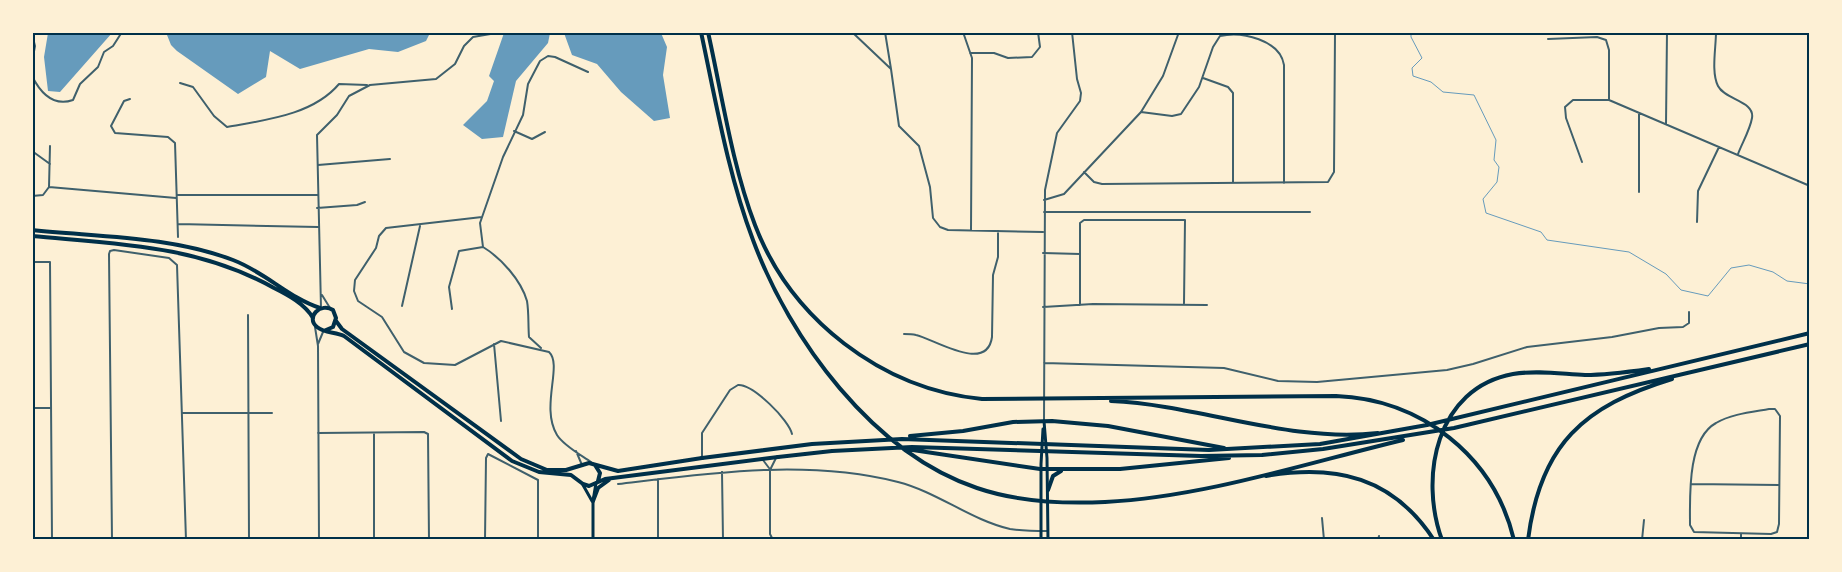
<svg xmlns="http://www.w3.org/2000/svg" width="1842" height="572" viewBox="0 0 1842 572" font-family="'Zilla Slab',serif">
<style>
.water{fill:#669bbc}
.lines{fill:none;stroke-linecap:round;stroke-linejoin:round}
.stream{stroke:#669bbc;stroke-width:1}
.minor{stroke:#3f606c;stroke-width:2}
.secondary{stroke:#003049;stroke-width:3}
.primary{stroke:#003049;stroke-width:4}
.motorway{stroke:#003049;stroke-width:4}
.neatline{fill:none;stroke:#003049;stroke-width:2}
</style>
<rect width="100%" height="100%" fill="#fdf0d5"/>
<path class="water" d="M48 33V32L112 33 60 92 48 91 44 57Z
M160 33H430L426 41 398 52 369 49 300 69 270 51 266 77 238 94 177 51 171 45 167 35Z
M504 33H550L548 43 516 81 503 137 482 139 463 125 487 101 494 81 489 76Z
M564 33H661L667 47 663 75 670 118 654 121 621 92 597 64 572 55Z"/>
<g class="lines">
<path class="stream" d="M1411 32V37L1422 58 1412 68 1413 76 1431 82 1443 92 1474 95 1496 140 1494 160 1499 167 1497 182 1483 199 1486 213 1541 232 1547 240 1629 252 1666 274 1681 290 1708 296 1731 268 1749 265 1773 272 1787 281 1810 284"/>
<path class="minor" d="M852 32 891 69 899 126 919 146 930 187 933 218 940 227 948 230 1043 232
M885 32 891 69
M963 32 972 58 971 230
M1716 32C1716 48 1711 72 1718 86 1725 100 1755 101 1752 118 1750 130 1742 143 1738 154
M32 34 35 46 32 62
M1548 39 1597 37 1606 40 1609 50V100
M970 53H994L1008 58 1032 57 1040 47 1038 32
M32 76C40 92 53 107 73 100L80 84 98 67 104 52 113 46 122 32
M1203 78 1228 87 1233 93V183
M180 83 193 87 214 116 227 127C265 120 313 115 339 84L367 85
M130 99 124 101 111 126 115 133 168 137 175 143 178 237
M1141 112 1172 116 1181 114 1199 87 1213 47 1220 36C1242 31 1280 40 1284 65V183
M1666 124 1667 32
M514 131 532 139 545 132
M32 151 50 164
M1582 162 1566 118 1565 107 1573 100H1609L1810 186
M318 165 390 159
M1084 172 1094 182 1102 184 1328 182 1334 172 1335 33
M49 187 176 198
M49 187 50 146
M1639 192V113
M177 195H317
M32 196 43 195 49 187
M1044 200 1064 194 1141 112 1163 76 1179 32
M317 208 357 205 365 202
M1044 212H1310
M482 217 386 228 379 236 376 248 355 280 354 291 358 301 382 317 404 352 424 363 455 365 501 341 549 352C563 365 540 407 557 435 564 446 581 455 591 462
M1697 222 1698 191 1719 147
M178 224 318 227
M483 247 480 223 503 157 523 115 528 84 540 61 548 56 555 57 588 72
M483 247C501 258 521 280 527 301 529 313 528 325 529 337L541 348
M1043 253 1080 254
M32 262H50L52 540
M322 295 330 308
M1080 305V223L1084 220H1185L1184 303
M402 306 420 226
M1043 307 1093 304 1207 305
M321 308 317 135 337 115 349 96 370 85 436 79 455 64 464 46 473 37 502 32
M452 309 449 287 459 251 483 247
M248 315 249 540
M315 327 318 346 319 540
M904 334C907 334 912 334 916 335 934 339 987 374 992 337L993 275 998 257V231
M318 344 323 332
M494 344 501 421
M1044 363 1224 368 1278 381 1317 382 1447 370 1473 364 1527 347 1612 337 1659 328 1683 327 1689 323V312
M32 408H51
M1769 409H1775L1780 416 1779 524 1777 532 1771 534 1694 532 1690 525C1690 497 1687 439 1716 423 1731 414 1752 412 1769 409Z
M182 413H272
M1044 420 1045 190 1057 133 1080 101 1081 93 1077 79 1072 32
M318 433 424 432 428 434 429 540
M374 433V540
M576 451 582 465
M702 458V433L730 390 738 385C753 384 789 420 792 434
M763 460 769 468
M722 472 723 540
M658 479V540
M618 484C711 473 806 459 898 482 937 492 971 520 1010 529 1023 531 1035 531 1048 531
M1691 484 1779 485
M1322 518 1324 540
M112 540 109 254 110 251 114 250 169 258 177 265 186 540
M485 540 486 458 488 454 538 480V540
M773 540 770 534V470L776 458
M1378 540 1379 536
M1642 540 1644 520
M1741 540V534"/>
<path class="secondary" d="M1044 421 1047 458 1048 540
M583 485 592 501
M593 540V501L596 483
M1041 540V464L1043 429"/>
<path class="primary" d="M32 230C99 237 170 236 233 260 265 272 289 298 320 308
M32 236C118 244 197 245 274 288 288 295 305 304 313 318
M336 321 342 329 521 459 547 470H566L589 463 618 471 702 458
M326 330 333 327 336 318 333 310C321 302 305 317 317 327 324 333 336 332 344 336L512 461 539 472 571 475 583 484 589 486 605 479 778 457
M595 465 600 473 598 481
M593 501 598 488 609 480"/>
<path class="motorway" d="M701 32C716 102 728 174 753 240 790 340 873 453 977 488 1018 502 1063 504 1105 502 1204 497 1307 463 1403 440
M708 32C722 95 732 165 755 225 791 319 881 389 982 399L1336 396C1421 399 1494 456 1514 540
M1111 401C1201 405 1287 443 1378 433
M910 436 963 431 1013 422 1052 421 1108 426 1224 448
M906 449 1040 469H1120L1229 458
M778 457 832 451 912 447 1201 456 1262 455 1323 449 1454 428 1810 344
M702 458 812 444 902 439 1209 450 1320 444 1427 425 1810 333
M1266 476C1336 464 1393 477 1434 540
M1048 490 1053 476 1061 471
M1442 540C1419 477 1436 388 1513 374 1537 370 1562 374 1585 375 1607 375 1628 372 1649 369
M1528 540C1540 444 1584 406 1672 379"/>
</g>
<rect width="1842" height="572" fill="none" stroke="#fdf0d5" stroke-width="68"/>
<rect x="34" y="34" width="1774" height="504" class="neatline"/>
</svg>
